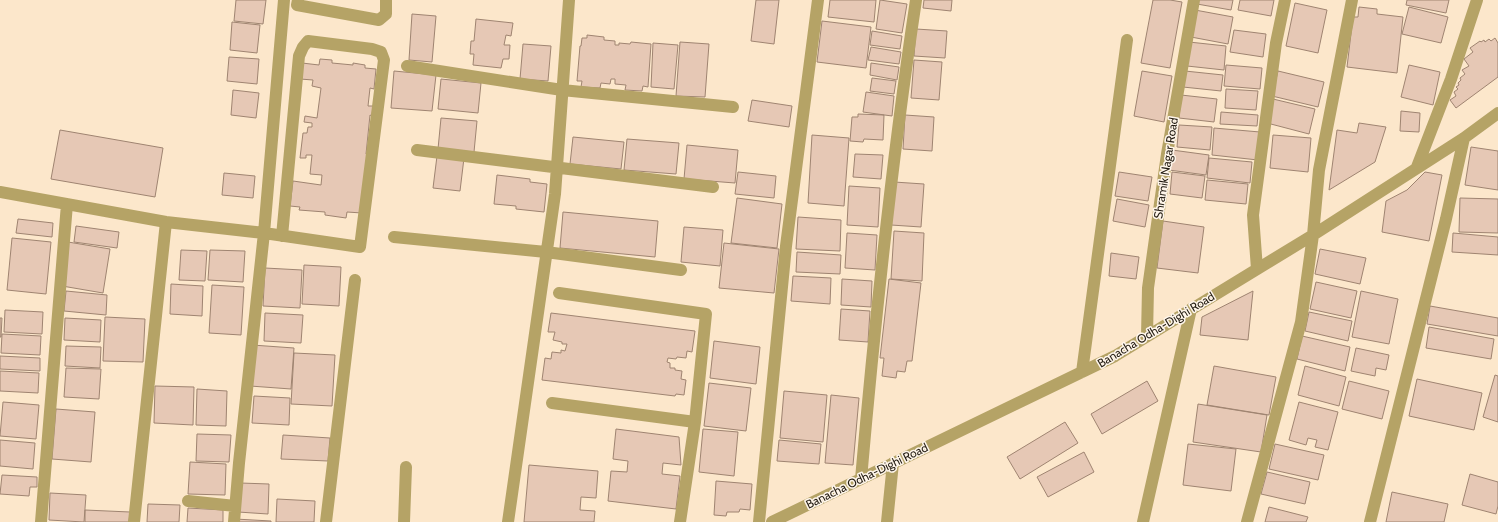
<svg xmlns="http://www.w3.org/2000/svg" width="1498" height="522" viewBox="0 0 1498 522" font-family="Cabin,sans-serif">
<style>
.building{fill:#e6c8b5;stroke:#9f8471}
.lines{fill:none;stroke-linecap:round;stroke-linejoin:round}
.minor{stroke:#b5a366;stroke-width:12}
.labels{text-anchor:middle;stroke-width:3;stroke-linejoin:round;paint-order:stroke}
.street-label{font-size:12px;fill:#221b11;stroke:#fff6eb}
</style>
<rect width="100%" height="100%" fill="#fce7cb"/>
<path class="building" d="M236 0H266L263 24 234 21Z
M756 0H779L774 44 751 41Z
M830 0H876L874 22 828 17Z
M880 0 907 4 902 33 876 29Z
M924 0H952L951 11 923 8Z
M1153 0H1170L1182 2 1170 68 1141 63Z
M1198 0H1233L1231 10 1197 4Z
M1240 0H1274L1271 16 1238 10Z
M1407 0H1449L1446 13 1406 5Z
M1295 3 1327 10 1318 53 1286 46Z
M1359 7 1377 9V14L1403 17 1397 73 1347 67 1353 17H1358Z
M1409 7 1448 17 1441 43 1402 34Z
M1195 10 1233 17 1228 44 1191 37Z
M412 14 436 16 432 62 409 60Z
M476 19 513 23 511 36 506 35 504 45H510L509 59H503L501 68 473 65 474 54H470L471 41H474Z
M822 21 871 27 866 68 817 62Z
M232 22 260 25 257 53 230 50Z
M916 29 947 31 945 58 914 56Z
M1234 30 1266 34 1263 57 1230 52Z
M872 31 902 36 900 49 870 45Z
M587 35 604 37V40L615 41V45H619V43L630 44 631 42 651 44 648 87 643 86 642 91 625 90 626 85 615 84V79H611L610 84 601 83 600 88 581 87 582 81H577L580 46H581L582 38H587Z
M1495 38 1498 43V77L1456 108 1450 100 1456 96 1454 92 1458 89 1456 87 1459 85 1458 83 1461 80 1460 78 1465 74 1462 70 1469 66 1464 59 1473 52 1470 48 1480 41 1481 42 1484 40 1485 42 1489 39 1491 41Z
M680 42 709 44 705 97 676 96Z
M1189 42 1226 46 1224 70 1187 66Z
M653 43 678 45 674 89 651 87Z
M523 44 551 46 548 81 520 79Z
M871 47 901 52 899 64 868 60Z
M229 57 259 59 257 84 227 81Z
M320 59 332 60V63L353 65V63L365 65V68L376 69 374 89 370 88 368 106H373L372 116 370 115 366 154H368L362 213 347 212 346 218 325 215V212L299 210 300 207 290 206 293 181 321 185 322 175 310 174 312 155H306V158H300L303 133H307L308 127H312V123L304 122 305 116 317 118 321 88 312 86 313 80 300 79 302 63 319 65Z
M914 60 942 62 939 100 911 98Z
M871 63 899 67 897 80 870 75Z
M1226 65 1262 68 1260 89 1224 86Z
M1409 65 1440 72 1433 105 1401 97Z
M394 71 436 75 432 111 391 108Z
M1142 71 1172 76 1164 122 1134 116Z
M1185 71 1223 75 1221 91 1183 87Z
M1278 71 1324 82 1318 107 1272 96Z
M872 78 896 81 894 94 870 91Z
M441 79 481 83 478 113 438 109Z
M1226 89 1258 91 1256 110 1225 108Z
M233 90 259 93 256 118 231 115Z
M866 92 894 96 892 116 863 112Z
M1181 95 1217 99 1214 122 1179 118Z
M1273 99 1315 109 1309 134 1267 123Z
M752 100 792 106 789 127 748 121Z
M1401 111 1420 113 1419 132 1400 131Z
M1221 112 1258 115 1257 126 1220 124Z
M858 114 884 115 883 140 864 139 863 142 850 141 852 117H858Z
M905 115 934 117 932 151 903 149Z
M441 118 477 121 474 152 438 149Z
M1359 123 1386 127 1375 162 1329 190 1337 130 1357 133Z
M1179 125 1212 127 1210 150 1177 147Z
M1214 128 1260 132 1258 160 1212 155Z
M60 130 163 148 155 197 51 179Z
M812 135 849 138 844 206 808 203Z
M1273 135 1311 138 1308 172 1270 168Z
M573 137 624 142 621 169 570 164Z
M627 139 679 143 676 174 624 170Z
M687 145 738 150 735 183 684 179Z
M1471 147 1498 151V190L1465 185Z
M1172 150 1209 155 1206 175 1169 170Z
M855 154 883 155 881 179 853 177Z
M437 156 464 158 460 191 433 188Z
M1209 158 1252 162 1250 183 1207 178Z
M738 172 776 176 774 198 735 194Z
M1119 172 1152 177 1148 201 1115 196Z
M1172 172 1205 176 1202 198 1170 194Z
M1425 172 1442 175 1429 241 1382 232 1386 201 1407 190Z
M224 173 255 176 253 198 222 195Z
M497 175 530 179V182L547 184 544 212 516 209V206L494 204Z
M1207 180 1248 184 1246 204 1205 200Z
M894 182 924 184 921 227 891 225Z
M849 186 880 188 878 227 847 225Z
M737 198 782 204 777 248 731 243Z
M1460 198 1498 199V233L1459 232Z
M1117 199 1149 205 1145 227 1113 221Z
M563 212 658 221 655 257 560 248Z
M798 217 841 220 840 251 796 249Z
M18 219 53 223 52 237 16 233Z
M1163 221 1204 227 1198 273 1157 268Z
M76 226 119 232 117 248 74 242Z
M684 227 723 230 720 266 681 262Z
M894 231 924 233 922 281 891 279Z
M847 233 877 235 875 270 845 268Z
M1453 233 1498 237V255L1452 252Z
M12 238 51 242 46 294 7 290Z
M68 242 110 249 103 293 62 286Z
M724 243 779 249 774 293 719 288Z
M1320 249 1366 258 1360 284 1315 274Z
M181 250 207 251 205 281 179 280Z
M210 250 245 251 243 282 208 280Z
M797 252 841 255 840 274 796 272Z
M1111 253 1139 257 1136 279 1109 276Z
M304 265 341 267 339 306 302 304Z
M265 268 302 270 300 308 263 306Z
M793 276 831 278 830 304 791 301Z
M842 279 872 281 871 307 841 305Z
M889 279 921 283 912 361H907L905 372 897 371 896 378 882 376 884 358H880Z
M1316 282 1357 291 1351 318 1310 309Z
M171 284 203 286 202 316 170 314Z
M212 285 244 287 241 335 209 333Z
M66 291 107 295 106 315 64 311Z
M1253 291 1248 340 1200 335 1202 317Z
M1361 291 1398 299 1389 344 1352 337Z
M1430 306 1498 318V336L1427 324Z
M841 309 870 311 868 342 839 340Z
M5 310 43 312 42 334 4 332Z
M1309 312 1352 321 1348 341 1305 331Z
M265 313 303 315 301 343 264 341Z
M551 313 695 331 692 352 687 351 686 358 677 357 676 359 668 358 667 362 670 363V368H675V370L682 371 681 379 686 380 684 395 676 394 675 396 542 380 545 358 551 359 552 352 561 353V350L565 351 567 344H562V342L553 340 555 332H548Z
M105 317 145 319 143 362 103 361Z
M0 318H2L1 337H0Z
M65 318 101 320 100 342 64 340Z
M1429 327 1494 339 1491 359 1426 348Z
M2 334 41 336 40 355 1 353Z
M1302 336 1350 347 1345 371 1297 359Z
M714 341 760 347 756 384 710 378Z
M252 345 294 348 291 389 250 386Z
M66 346 101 347 100 368 65 366Z
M1356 348 1389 355 1386 370 1376 368 1375 376 1351 371Z
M294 353 335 355 332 406 291 404Z
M0 356 40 358V371L0 369Z
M1214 366 1276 377 1269 415 1207 405Z
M1305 366 1346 377 1339 406 1298 395Z
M66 368 101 369 99 399 64 397Z
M0 371 39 373 38 393 0 391Z
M1495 375 1498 376V422L1483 417Z
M1417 379 1482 393 1474 430 1409 416Z
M1147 381 1158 401 1102 434 1091 414Z
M1349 381 1389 391 1382 419 1342 409Z
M709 383 751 388 746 431 704 426Z
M155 386 194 387 193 425 154 423Z
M197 389 227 391 226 426 196 425Z
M784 391 827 395 823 442 780 438Z
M831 395 859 398 853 465 825 463Z
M254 396 290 398 289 425 252 423Z
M3 402 39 405 36 439 0 436Z
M1299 402 1338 412 1328 450 1315 447 1317 440 1308 438 1306 445 1289 440Z
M1198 404 1267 415 1261 452 1193 442Z
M56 409 95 412 91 462 52 459Z
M1065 422 1078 443 1020 479 1007 457Z
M616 429 679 437 681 465 663 463 662 474 680 476 676 509 608 501 611 471 627 472 628 461 613 459Z
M703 429 738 432 734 476 699 472Z
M197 434 231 435 229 462 196 461Z
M283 435 330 438 328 461 281 459Z
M0 440 35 443 33 469 0 466Z
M779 440 821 444 819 464 777 461Z
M1188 444 1236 449 1231 491 1183 485Z
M1275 444 1324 455 1318 480 1269 469Z
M1084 452 1094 472 1048 497 1037 477Z
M190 462 226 464 225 495 188 494Z
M529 465 598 471 596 498 581 497 580 510 595 511 594 522H524Z
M1267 472 1310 482 1305 504 1261 494Z
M1470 474 1498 482V506L1496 514 1462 505Z
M2 475 37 477V487H30L29 496 0 494Z
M716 481 752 484 750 510 740 509 739 512H727L726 516 714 515Z
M240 483 269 484 268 514 238 512Z
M1392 492 1448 504 1444 522H1386Z
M50 493 86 495 84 522 49 520Z
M277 499 315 501 314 522H276Z
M148 504 180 505 179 522H147Z
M1269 507 1308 517 1306 522H1265Z
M188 508 223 510V522H187Z
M85 510 130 512 129 522H85Z
M235 519 271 521V522H234Z"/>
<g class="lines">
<path class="minor" d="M298 0 297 5 379 20 386 14V0
M407 66 562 90 733 107
M417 150 713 187
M1417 167 1451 79 1477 0
M0 192 166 222 264 233 360 247 384 60 381 52 372 49 308 41 303 47 299 56 282 236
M394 237 546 252 681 270
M1257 269 1253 215 1276 43 1285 0
M559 293 706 314 695 422
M1147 336 1148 288 1167 154 1194 0
M1082 372 1127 40
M552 403 695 422 680 522
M861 479C875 319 892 159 916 0
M188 501 235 506
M41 522 67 204
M134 522 166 222
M234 522 239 463 264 233 284 0
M326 522 355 280
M404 522 406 467
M508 522 555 194 569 0
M759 522 786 246 818 0
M772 522 1115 356 1313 235 1464 138 1498 113
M887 522 893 463
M1143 522 1191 309
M1247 522 1301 322 1313 235 1319 170 1352 0
M1370 522 1446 219 1464 138"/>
</g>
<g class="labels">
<g class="street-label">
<text transform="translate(1166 168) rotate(-81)" y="4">Shramik Nagar Road</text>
<text transform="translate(1156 330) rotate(-31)" y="4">Banacha Odha-Dighi Road</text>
<text transform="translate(867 476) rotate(-26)" y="4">Banacha Odha-Dighi Road</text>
</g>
</g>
</svg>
